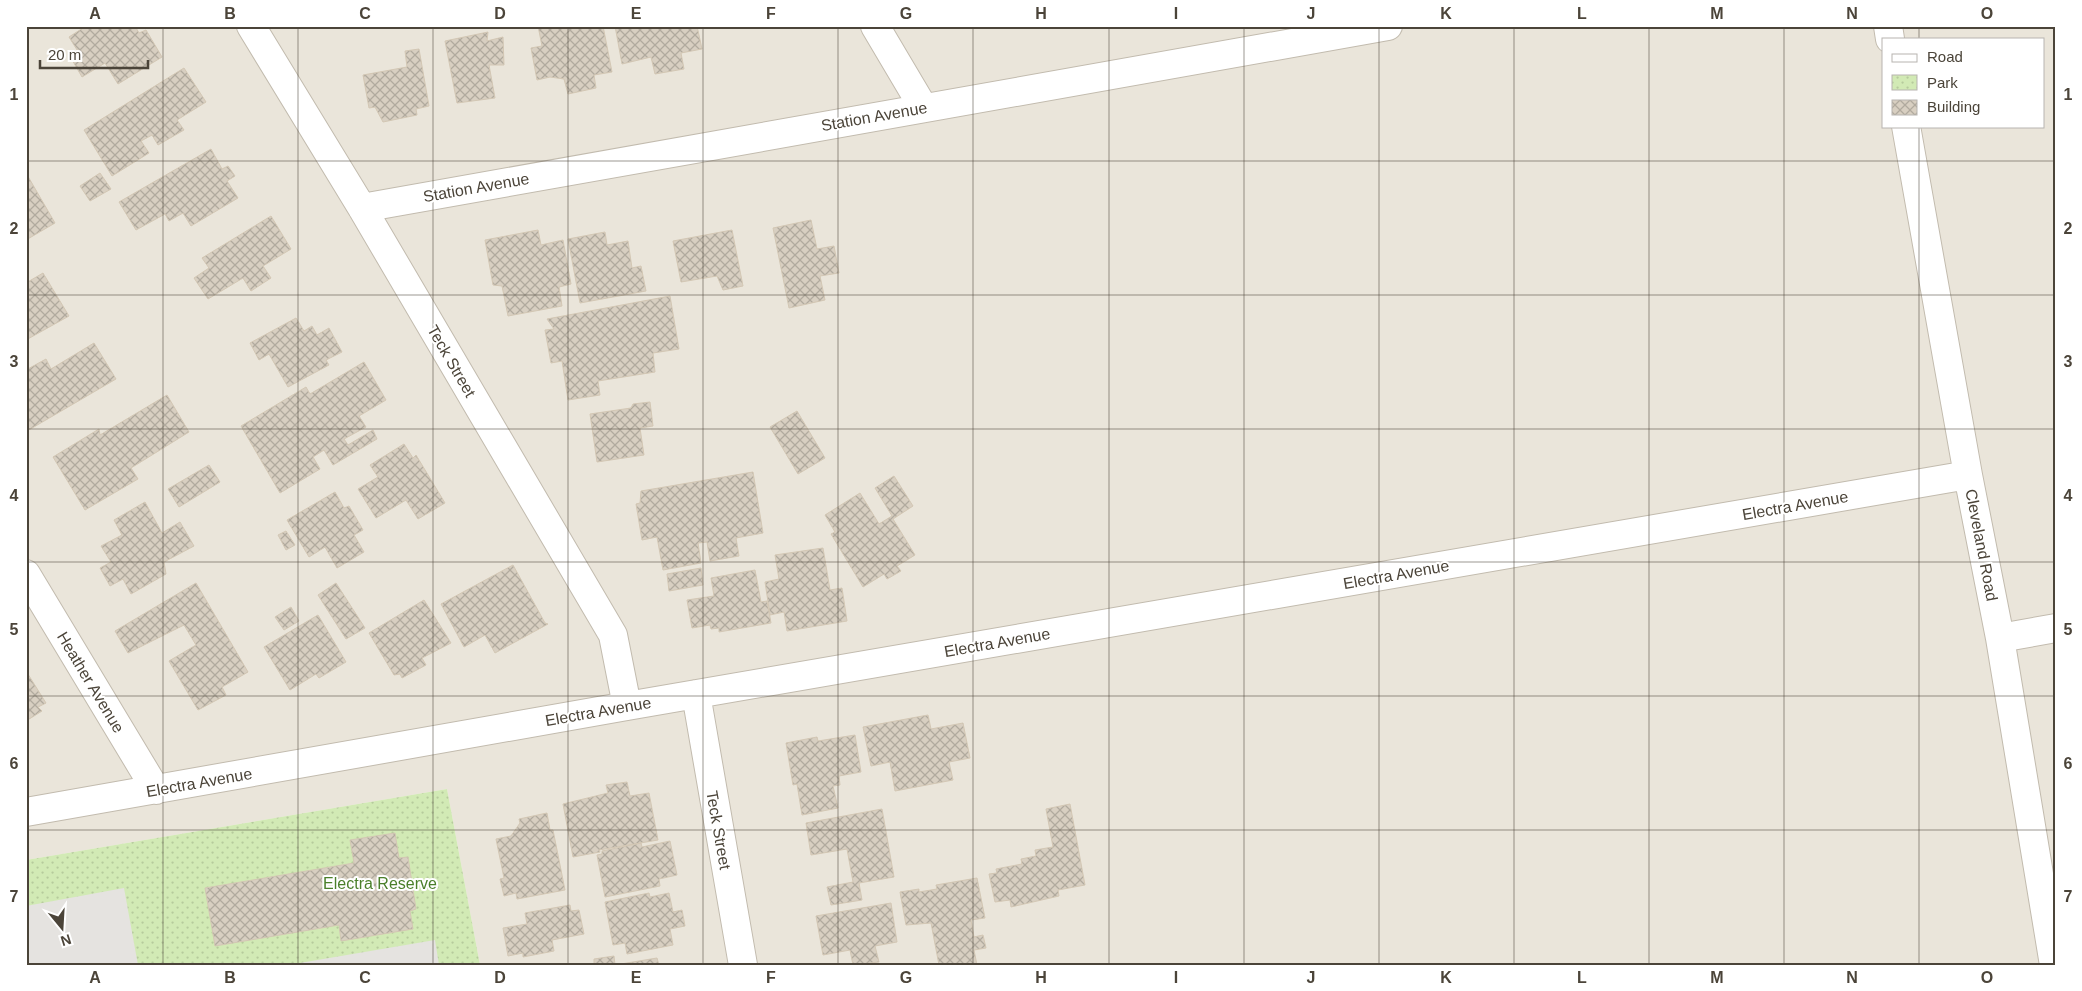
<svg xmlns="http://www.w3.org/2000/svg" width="2082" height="991" viewBox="0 0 2082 991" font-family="Helvetica,sans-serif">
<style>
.residential{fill:#eae5da;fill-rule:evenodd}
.park{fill:url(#park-dots)}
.parking{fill:#e5e3e0}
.building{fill:url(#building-cross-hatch);stroke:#d3c7b4}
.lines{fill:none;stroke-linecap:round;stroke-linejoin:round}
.street-casing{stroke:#c2bbae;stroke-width:30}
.street{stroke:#fff;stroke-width:28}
.grid{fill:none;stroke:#4b4439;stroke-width:1;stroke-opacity:0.55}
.labels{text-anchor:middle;stroke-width:4;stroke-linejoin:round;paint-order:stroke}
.street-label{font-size:16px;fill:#4b4439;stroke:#fff}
.park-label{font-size:16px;fill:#4a7f2a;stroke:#fff}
.neatline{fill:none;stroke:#4b4439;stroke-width:2}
.grid-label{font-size:16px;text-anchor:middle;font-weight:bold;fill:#4b4439}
</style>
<defs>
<pattern id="park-dots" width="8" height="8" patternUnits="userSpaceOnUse" patternTransform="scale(1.25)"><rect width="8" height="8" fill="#d2eab5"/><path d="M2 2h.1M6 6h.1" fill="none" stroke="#b6ca9c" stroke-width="1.8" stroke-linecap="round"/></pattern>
<pattern id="building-cross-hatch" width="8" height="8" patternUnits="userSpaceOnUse" patternTransform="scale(1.25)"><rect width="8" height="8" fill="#d8cfc1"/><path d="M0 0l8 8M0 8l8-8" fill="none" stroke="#b1aa9e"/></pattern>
</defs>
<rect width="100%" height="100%" fill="#f6f3ec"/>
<path class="residential" d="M26 26H2056V965H480L447 789 26 860ZM1883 39H2043V126H1883Z"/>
<path class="park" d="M447 789 480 965H26V860Z"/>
<path class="parking" d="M124 888 138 965H26V906Z
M435 940 439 965H288Z"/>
<path class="building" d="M86 26H135L139 33 146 30 162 57 118 84 105 63 82 77 71 58 79 53 69 37Z
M538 26H603L612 72 594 75 596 88 568 94 564 79 550 77 537 80 531 48 542 46Z
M615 26H697L702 49 681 53 684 69 655 74 651 57 622 64Z
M488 32 487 41 503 37 504 65H489L495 98 457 103 445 41Z
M419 49 429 106 416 109 417 115 383 122 375 107 369 108 363 75 407 67 405 51Z
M184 68 206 102 177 120 184 130 158 145 152 135 141 141 149 153 112 176 84 130Z
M211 149 222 169 228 166 235 176 227 181 238 198 191 226 183 213 169 221 165 214 136 230 119 202Z
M26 173 55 223 26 240Z
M100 173 111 189 90 201 80 186Z
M271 216 291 249 263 266 271 278 251 291 243 278 208 299 194 278 209 268 202 258Z
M811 220 817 249 834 246 839 273 820 276 825 300 789 308 773 228Z
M538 230 541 245 563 240 571 284 559 287 562 306 508 316 502 286 493 285 485 240Z
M732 230 743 286 723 290 717 276 681 282 673 241Z
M605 232 607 245 628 241 632 268 641 266 646 291 580 303 568 239Z
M43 273 69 316 26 340V283Z
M670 296 679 349 653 353 655 372 598 381 600 395 568 400 562 361 551 363 545 330 554 329 547 319Z
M296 318 304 331 312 326 317 335 329 328 342 352 326 360 329 365 288 387 269 354 259 360 250 343Z
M94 343 116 379 27 431 26 370 46 359 51 369Z
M364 362 386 400 359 416 366 427 344 439 348 445 373 430 377 439 333 465 324 450 313 457 320 469 280 493 241 426 306 387 310 394Z
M167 395 189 432 131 468 138 479 85 510 53 457 99 429 100 435Z
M650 402 653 426 640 428 644 455 597 462 590 414 631 408 633 404Z
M797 411 825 458 798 474 770 427Z
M404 444 413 458 416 455 445 503 418 519 406 500 376 518 358 489 378 477 370 465Z
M209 465 220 482 179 507 168 489Z
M753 472 763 533 736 538 739 556 710 561 707 542 698 543 701 563 663 570 657 537 642 540 636 504 640 503 641 491Z
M894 476 913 506 893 519 915 555 897 566 901 571 887 579 884 574 863 587 831 534 835 532 825 515 860 493 879 524 892 516 875 488Z
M335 492 344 508 349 506 363 530 354 535 364 552 337 568 325 547 309 557 287 520Z
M145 502 162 533 180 522 194 546 164 562 166 574 131 594 123 579 110 586 100 568 111 562 101 546 122 535 114 520Z
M286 531 295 545 286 550 278 535Z
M823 548 830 590 842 588 847 621 787 631 784 612 770 615 765 582 779 579 775 555Z
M513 565 545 623 548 624 495 653 485 635 464 647 441 604Z
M701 568 703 585 669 591 667 574Z
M755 570 761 602 767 601 771 623 719 632V628L711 629 710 625 692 628 687 600 714 596 711 578Z
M196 583 248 672 222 687 226 695 198 710 169 661 196 645 184 625 128 653 115 631Z
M336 583 365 628 346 639 318 595Z
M424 600 451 643 422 658 426 665 402 678 400 674 394 675 369 633Z
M291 607 299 621 284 630 275 617Z
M318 615 346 662 319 678 316 674 290 690 264 647Z
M26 671 46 703 38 707 42 711 26 721Z
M928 715 931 729 963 723 970 758 949 762 953 780 895 791 890 762 871 766 863 727Z
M855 735 861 772 839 776 840 785 833 786 838 808 802 815 797 784 793 785 786 743 817 737 818 741Z
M627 782 630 796 649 793 658 840 599 850 600 852 573 857 563 804 608 793 606 785Z
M1070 804 1085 885 1058 890 1059 896 1011 907 1010 900 995 902 989 874 997 873 996 869 1022 864 1021 859 1036 856 1035 850 1053 847 1046 809Z
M882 809 894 877 859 883 862 900 831 905 827 887 853 882 847 849 811 855 806 823Z
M547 813 550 830H553L565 890 517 899 516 893 504 896 500 879 504 878 496 839 511 836 520 823 519 819Z
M395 833 399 858 408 857 416 909 410 911 413 929 341 941 339 925 215 946 205 888 354 863 350 840Z
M670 841 677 875 659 879 660 886 605 897 597 855 602 854V851L641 843 642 847Z
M977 878 985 918 971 920 974 937 983 935 986 948 974 950 977 965H939L931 923 906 925 900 892 919 889V892L937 889 936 885Z
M649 893 650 897 669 893 673 912 682 910 685 926 670 929 673 945 627 954 625 943 613 945 605 902Z
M891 903 897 942 875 946 879 962 853 965 850 950 823 955 816 916Z
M570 905 571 911 579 910 584 934 552 940 554 951 523 957V953L508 956 503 928 527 924 525 913Z
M614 956 615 965H594V959Z
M657 958 659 965H615Z"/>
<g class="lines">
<defs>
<path id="street" d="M251 26 362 208 613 635 627 706
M875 26 923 107
M1888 26 1890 39
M1906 126 1968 475 2000 638 2054 965
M362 208 1388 26
M26 574 156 790
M2000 638 2056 628
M696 694 743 965
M26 812 627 706 1968 475"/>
</defs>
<use href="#street" class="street-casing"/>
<use href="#street" class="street"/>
</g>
<path class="grid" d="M163 26V965M298 26V965M433 26V965M568 26V965M703 26V965M838 26V965M973 26V965M1109 26V965M1244 26V965M1379 26V965M1514 26V965M1649 26V965M1784 26V965M1919 26V39M1919 126V965M26 161H2056M26 295H2056M26 429H2056M26 562H2056M26 696H2056M26 830H2056"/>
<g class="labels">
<g class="street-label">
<text transform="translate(874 116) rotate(-10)" y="6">Station Avenue</text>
<text transform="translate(476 187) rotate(-10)" y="6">Station Avenue</text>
<text transform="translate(452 361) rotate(60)" y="6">Teck Street</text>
<text transform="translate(1795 505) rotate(-10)" y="6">Electra Avenue</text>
<text transform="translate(1982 545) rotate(79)" y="6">Cleveland Road</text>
<text transform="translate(1396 574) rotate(-10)" y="6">Electra Avenue</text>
<text transform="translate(997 642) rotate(-10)" y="6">Electra Avenue</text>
<text transform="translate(91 682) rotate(59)" y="6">Heather Avenue</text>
<text transform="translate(598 711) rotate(-10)" y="6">Electra Avenue</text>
<text transform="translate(199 782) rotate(-10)" y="6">Electra Avenue</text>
<text transform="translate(719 830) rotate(80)" y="6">Teck Street</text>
</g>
<g class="park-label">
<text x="380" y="889">Electra Reserve</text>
</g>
</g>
<rect width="2082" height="991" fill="none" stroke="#ffffff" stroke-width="55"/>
<rect x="1882" y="38" width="162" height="90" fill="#ffffff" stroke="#b7b4b0"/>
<rect x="1892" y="54" width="25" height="8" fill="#ffffff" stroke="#b7b4b0"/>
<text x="1927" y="62" font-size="15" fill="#4b4439">Road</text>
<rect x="1892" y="75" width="25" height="15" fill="url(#park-dots)" stroke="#b7b4b0"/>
<text x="1927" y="88" font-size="15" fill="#4b4439">Park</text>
<rect x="1892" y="100" width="25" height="15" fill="url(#building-cross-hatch)" stroke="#b7b4b0"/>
<text x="1927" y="112" font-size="15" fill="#4b4439">Building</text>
<g transform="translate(62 928) rotate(162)" stroke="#ffffff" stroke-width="4" paint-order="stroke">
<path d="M0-4L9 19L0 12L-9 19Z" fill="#4b4439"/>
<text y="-8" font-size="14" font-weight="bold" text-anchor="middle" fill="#4b4439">N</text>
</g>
<path d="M40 60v8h108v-8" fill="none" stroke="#4b4439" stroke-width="2.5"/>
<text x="48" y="60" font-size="15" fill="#4b4439" stroke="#ffffff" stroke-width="4" paint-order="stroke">20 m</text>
<rect x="28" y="28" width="2026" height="936" class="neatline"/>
<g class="grid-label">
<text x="95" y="19">A</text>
<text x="230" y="19">B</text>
<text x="365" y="19">C</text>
<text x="500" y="19">D</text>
<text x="636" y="19">E</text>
<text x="771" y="19">F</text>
<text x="906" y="19">G</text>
<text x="1041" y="19">H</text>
<text x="1176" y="19">I</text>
<text x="1311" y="19">J</text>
<text x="1446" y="19">K</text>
<text x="1582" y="19">L</text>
<text x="1717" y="19">M</text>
<text x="1852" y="19">N</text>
<text x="1987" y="19">O</text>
<text x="14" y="100">1</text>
<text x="2068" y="100">1</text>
<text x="14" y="234">2</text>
<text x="2068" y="234">2</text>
<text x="14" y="367">3</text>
<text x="2068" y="367">3</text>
<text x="14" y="501">4</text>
<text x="2068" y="501">4</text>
<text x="14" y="635">5</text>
<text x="2068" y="635">5</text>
<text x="14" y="769">6</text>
<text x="2068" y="769">6</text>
<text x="14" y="902">7</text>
<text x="2068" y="902">7</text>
<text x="95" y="983">A</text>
<text x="230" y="983">B</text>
<text x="365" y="983">C</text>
<text x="500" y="983">D</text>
<text x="636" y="983">E</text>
<text x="771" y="983">F</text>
<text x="906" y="983">G</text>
<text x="1041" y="983">H</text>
<text x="1176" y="983">I</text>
<text x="1311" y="983">J</text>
<text x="1446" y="983">K</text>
<text x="1582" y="983">L</text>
<text x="1717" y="983">M</text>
<text x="1852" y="983">N</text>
<text x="1987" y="983">O</text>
</g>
</svg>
